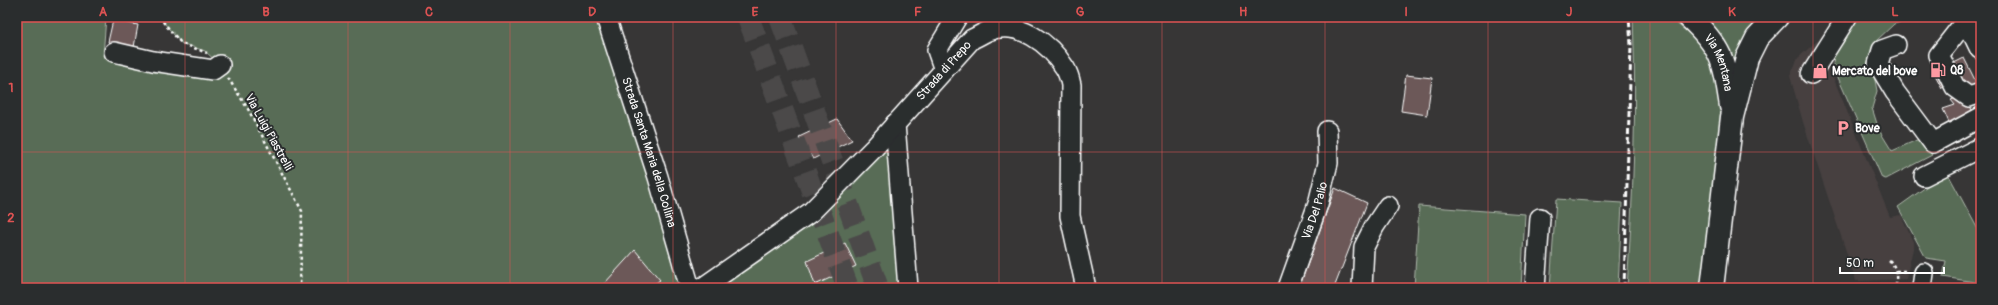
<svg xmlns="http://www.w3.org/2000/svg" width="1998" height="305" viewBox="0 0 1998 305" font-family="Pangolin,sans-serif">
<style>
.built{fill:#474040}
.green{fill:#596c56;stroke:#acb6aa}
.building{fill:#6c5958;stroke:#fff}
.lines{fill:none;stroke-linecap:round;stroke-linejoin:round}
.highway-tunnel{stroke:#4b4a4a;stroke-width:22;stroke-dasharray:22 11;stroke-linecap:butt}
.minor-casing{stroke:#fff;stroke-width:22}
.major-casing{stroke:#fff;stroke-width:25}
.path{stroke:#fff;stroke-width:2.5;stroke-dasharray:3 3;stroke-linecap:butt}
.minor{stroke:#2a2d2e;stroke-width:19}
.major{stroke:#2a2d2e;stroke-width:22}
.rail{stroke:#fff;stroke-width:3;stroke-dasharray:6 3;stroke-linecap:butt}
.grid{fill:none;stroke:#de5353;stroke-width:1;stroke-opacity:0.55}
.labels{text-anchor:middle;stroke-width:4;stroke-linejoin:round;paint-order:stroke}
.street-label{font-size:12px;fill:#fff;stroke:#2a2d2e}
.poi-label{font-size:12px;font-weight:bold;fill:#fff;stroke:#2a2d2e;text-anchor:start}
.neatline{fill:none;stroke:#de5353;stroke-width:1.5}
.grid-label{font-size:13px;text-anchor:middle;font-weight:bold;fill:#de5353}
</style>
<rect width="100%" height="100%" fill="#373636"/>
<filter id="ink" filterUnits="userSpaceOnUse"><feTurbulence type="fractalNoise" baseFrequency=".025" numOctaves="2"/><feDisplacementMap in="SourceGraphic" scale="8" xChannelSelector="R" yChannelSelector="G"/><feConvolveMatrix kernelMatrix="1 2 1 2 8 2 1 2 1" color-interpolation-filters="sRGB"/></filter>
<g filter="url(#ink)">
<path class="built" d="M1818 40 1890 217 1901 215 1914 244 1906 279 1856 281 1803 122 1790 76 1798 58Z"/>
<path class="green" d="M17 17H106L103 56 184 71 220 65 205 51 181 43 159 17H606L690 288H17Z
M1633 17H1669L1716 56 1724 146 1708 288H1627C1633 198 1637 108 1633 17Z
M1703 17H1766L1736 73Z
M1859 17H1918L1894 24 1875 42 1872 64 1877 91 1872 108 1879 130 1892 151 1919 139 1932 155 1886 179 1882 178 1833 66 1834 52Z
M895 124 917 288H702L811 212Z
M1947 172 1981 235V283L1943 277 1946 261 1926 258 1898 207Z
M1556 199 1622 203 1618 288H1550Z
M1419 206 1525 214 1521 288H1414Z"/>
<path class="building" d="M113 20 138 25 134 47 108 42Z
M1964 58 1977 84 1965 89 1960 79 1942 88 1934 73Z
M1406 75 1432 78 1427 115 1401 111Z
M1960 96 1967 100 1975 116 1951 127 1943 109 1955 105 1951 100Z
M837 119 852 140 813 159 799 137Z
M1335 188 1367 203 1334 288H1299Z
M845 243 856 266 815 285 807 261Z
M635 250 660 280 649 288H607L604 284Z
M1875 285H1890V288H1875Z"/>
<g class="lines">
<path class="highway-tunnel" d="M748 17 848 288
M780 17 878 288"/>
<defs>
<g id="minor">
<path id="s1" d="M606 17 658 177 690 288"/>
<path d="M1967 19 1939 55 1955 87 1969 97 1981 93"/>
<path d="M1896 45 1882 50 1878 64 1895 92 1933 143 1981 117"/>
<path d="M114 52 153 61 213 70 220 65"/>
<path d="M944 70 937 50 957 17"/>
<path d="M1811 74 1847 17"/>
<path d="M895 124 908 288"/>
<path d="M1924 176 1981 147"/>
<path id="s2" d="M702 288 811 212 873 149 972 39C977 37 983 33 988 31 1019 19 1050 44 1065 68 1068 73 1070 80 1071 85L1070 216 1086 288"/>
<path id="s3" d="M1288 288 1318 204 1328 163 1327 131"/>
<path d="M1362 288 1364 247 1374 227 1388 206"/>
<path d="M1535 288 1540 218"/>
<path d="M1922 288 1924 273"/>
</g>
<g id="major">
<path id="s4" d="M1689 17C1723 49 1724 61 1731 106"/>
<path d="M1966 17 1981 48"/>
<path d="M1712 288 1732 117 1747 58 1757 38 1777 17"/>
</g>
</defs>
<use href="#minor" class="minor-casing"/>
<use href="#major" class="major-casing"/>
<path class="path" d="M159 17 181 43 207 53
M228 78 248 109 302 211 300 288
M1889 260C1898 268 1896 277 1896 288
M1896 271H1908"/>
<use href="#minor" class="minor"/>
<use href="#major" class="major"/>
<path class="rail" d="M1624 288 1631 45 1629 17"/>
</g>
</g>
<path class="grid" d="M185 17V288M348 17V288M510 17V288M673 17V288M836 17V288M999 17V288M1162 17V288M1325 17V288M1488 17V288M1650 17V288M1813 17V288M17 152H1981"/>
<defs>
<symbol id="fuel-bare" viewBox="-9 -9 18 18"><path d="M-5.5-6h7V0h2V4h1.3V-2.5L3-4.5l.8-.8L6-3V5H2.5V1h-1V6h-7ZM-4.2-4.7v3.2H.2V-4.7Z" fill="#ff9aa2" stroke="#2a2d2e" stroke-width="2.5" paint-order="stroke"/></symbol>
<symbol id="shop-bare" viewBox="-9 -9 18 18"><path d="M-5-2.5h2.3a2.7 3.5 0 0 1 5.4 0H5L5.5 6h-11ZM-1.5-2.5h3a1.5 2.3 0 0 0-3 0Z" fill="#ff9aa2" stroke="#2a2d2e" stroke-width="2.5" paint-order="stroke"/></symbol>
<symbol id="parking-bare" viewBox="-9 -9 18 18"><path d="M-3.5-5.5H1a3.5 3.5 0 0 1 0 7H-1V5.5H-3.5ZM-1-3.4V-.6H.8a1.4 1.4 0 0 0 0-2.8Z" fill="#ff9aa2" stroke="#2a2d2e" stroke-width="2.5" paint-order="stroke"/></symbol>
</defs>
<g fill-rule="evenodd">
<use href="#fuel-bare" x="1927" y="59" width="22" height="22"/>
<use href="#shop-bare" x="1809" y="60" width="22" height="22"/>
<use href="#parking-bare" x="1832" y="117" width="22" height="22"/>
</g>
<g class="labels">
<g class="street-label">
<text dy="4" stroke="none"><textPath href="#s4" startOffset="56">Via Mentana</textPath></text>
<text dy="4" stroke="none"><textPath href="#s2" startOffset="327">Strada di Prepo</textPath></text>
<text transform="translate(269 132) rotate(61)" y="4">Via Luigi Piastrelli</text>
<text dy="4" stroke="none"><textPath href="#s1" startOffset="142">Strada Santa Maria della Collina</textPath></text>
<text dy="4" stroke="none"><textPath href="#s3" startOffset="82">Via Del Palio</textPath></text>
</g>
<g class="poi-label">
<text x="1950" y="74">Q8</text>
<text x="1832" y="75">Mercato del bove</text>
<text x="1855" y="132">Bove</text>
</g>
</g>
<rect width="1998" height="305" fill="none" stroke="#2a2d2e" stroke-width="44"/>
<path d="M1840 267v6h104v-6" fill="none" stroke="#ffffff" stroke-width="2"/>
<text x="1846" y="267" font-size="12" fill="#ffffff" stroke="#2a2d2e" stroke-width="3" paint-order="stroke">50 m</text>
<rect x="22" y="22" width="1954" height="261" class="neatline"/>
<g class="grid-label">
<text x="103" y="16">A</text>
<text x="266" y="16">B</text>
<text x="429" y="16">C</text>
<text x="592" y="16">D</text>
<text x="755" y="16">E</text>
<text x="918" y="16">F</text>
<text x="1080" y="16">G</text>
<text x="1243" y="16">H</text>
<text x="1406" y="16">I</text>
<text x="1569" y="16">J</text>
<text x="1732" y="16">K</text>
<text x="1895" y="16">L</text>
<text x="11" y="92">1</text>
<text x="11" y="222">2</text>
</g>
</svg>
